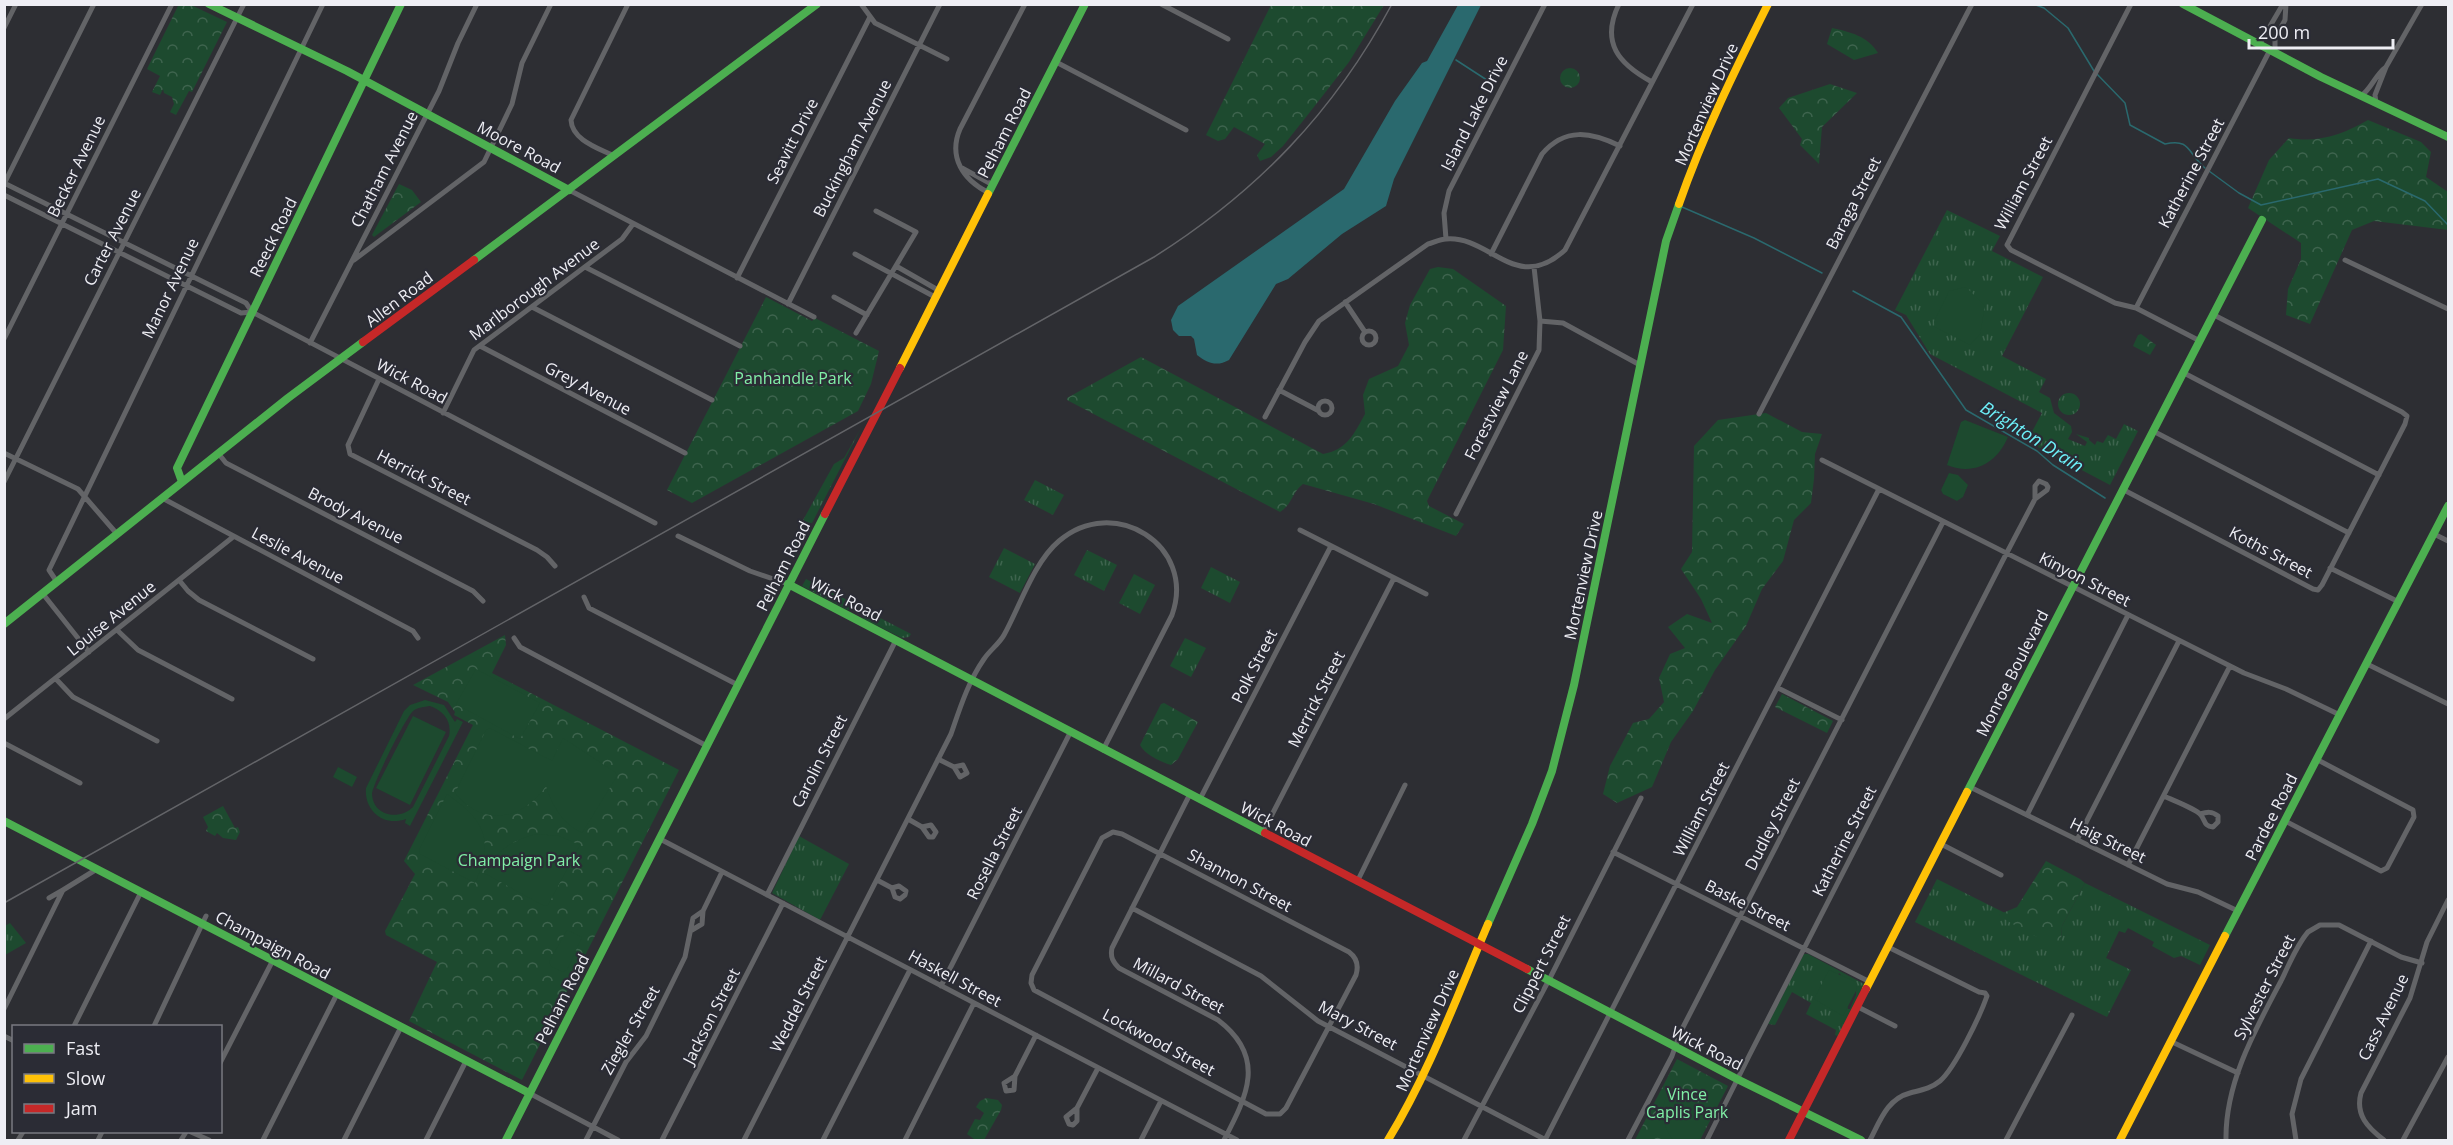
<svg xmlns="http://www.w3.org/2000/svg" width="2453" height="1145" viewBox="0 0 2453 1145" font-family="'Open Sans',sans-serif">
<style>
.grass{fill:url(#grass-tufts);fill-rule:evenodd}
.forest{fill:url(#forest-crowns)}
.garden{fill:#1d4a2f;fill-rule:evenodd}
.water{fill:#2a696e}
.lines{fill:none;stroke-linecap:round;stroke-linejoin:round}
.stream{stroke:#2a696e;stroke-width:1.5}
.street{stroke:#636467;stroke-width:5}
.fast{stroke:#4caf50;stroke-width:8}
.slow{stroke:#ffc107;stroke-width:8}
.jam{stroke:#c62828;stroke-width:8}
.rail{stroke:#636468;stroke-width:1.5}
.labels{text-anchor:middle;stroke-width:4.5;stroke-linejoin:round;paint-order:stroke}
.street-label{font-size:16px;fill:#eeeef4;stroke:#2b2c35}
.park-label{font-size:16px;fill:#81efa7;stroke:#2b2c35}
.water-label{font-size:18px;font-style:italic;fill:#6df0f9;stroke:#2b2c35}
</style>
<defs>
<pattern id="grass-tufts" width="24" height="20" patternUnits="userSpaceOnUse" patternTransform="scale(1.5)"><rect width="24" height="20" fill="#1d4a2f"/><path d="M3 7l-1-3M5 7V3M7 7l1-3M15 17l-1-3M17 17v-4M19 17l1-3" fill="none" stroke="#3e644e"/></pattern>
<pattern id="forest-crowns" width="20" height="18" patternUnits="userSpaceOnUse" patternTransform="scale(1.5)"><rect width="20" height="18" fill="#1d4a2f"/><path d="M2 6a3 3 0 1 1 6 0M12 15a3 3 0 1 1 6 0" fill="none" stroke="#3e644e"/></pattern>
</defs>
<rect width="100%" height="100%" fill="#2d2e33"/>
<path class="grass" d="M1947 210 2000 236 1992 251 2043 277 2002 356 2046 379 2039 392 2050 398 2054 413 2071 426 2072 432 2068 439 2085 446 2087 442 2076 434 2089 438V440L2095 445 2097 441 2103 443 2108 435 2116 439 2124 424 2138 431 2110 485 2027 441 2042 413 1930 354 1906 315 1895 310Z
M2058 404a11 11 0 1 1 22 0a11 11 0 1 1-22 0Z
M861 428 812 523 802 522 834 464 844 458Z
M1035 480 1064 495 1053 515 1024 500Z
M801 525 808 532 795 557 786 553Z
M1004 548 1035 564 1020 593 989 577Z
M1087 550 1117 565 1104 591 1074 575Z
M1211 567 1240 582 1230 603 1201 588Z
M1134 574 1155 585 1140 614 1119 603Z
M806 579 857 605 856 609 848 610 802 586Z
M863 609 911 634 909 637 902 638 864 619 862 614Z
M1185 638 1206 648 1191 677 1170 666Z
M799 836 849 864 820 920 772 893Z
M1937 879 2005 913 1999 915 2061 940 2062 926 2085 883 2210 945 2200 965 2181 956 2174 958 2152 946 2154 942 2128 928 2125 933 2119 931 2106 958 2131 970 2107 1017 1915 922Z
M10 923 26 943 5 955V926Z
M1804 954H1808L1864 984 1838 1036 1835 1035 1836 1030 1806 1014 1811 1003 1792 992 1775 1025 1768 1024ZM1839 973 1841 975 1840 977 1856 986V995L1850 1009H1848L1838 975Z"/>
<path class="forest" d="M179 4 191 5 227 22 192 92 189 91 176 115 170 112 174 104 172 97 164 93 163 89 160 95 152 92 160 76 147 69Z
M1271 5H1384L1349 62 1310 112 1283 146 1271 157 1260 161 1257 155 1265 144 1234 127 1225 139 1218 141 1206 135Z
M1832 28C1850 32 1868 36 1878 53L1854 60 1827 44Z
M1560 78a10 10 0 1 1 20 0a10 10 0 1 1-20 0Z
M1830 84 1857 93 1822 127 1819 164 1800 145 1802 139 1779 108 1788 98Z
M2368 120 2421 142 2431 152 2426 177 2448 192V230L2374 221 2352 230 2310 324 2286 315 2288 289 2301 259V243L2248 208 2269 160 2289 138C2318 143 2342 135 2368 120Z
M399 184 412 190 421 202 374 237 372 235Z
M1438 267 1453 269 1506 306 1503 350 1427 501 1429 506 1464 524 1456 536 1374 504 1303 484C1292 492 1292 505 1280 512L1067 400V398L1141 357 1323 454C1347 450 1354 434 1365 414L1363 395 1369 379 1398 366 1409 345 1405 323 1410 305 1430 269Z
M766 297 812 321 815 318 879 351 871 384 858 411 692 503 667 490Z
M2141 334 2156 345 2150 355 2133 346 2138 335Z
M1766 413 1802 432 1822 434 1815 454 1814 479 1811 503 1794 520 1783 561 1762 589 1746 626 1715 670 1693 711 1671 742 1652 787 1617 803 1603 794 1610 766 1633 723 1649 719 1664 702 1659 678 1670 654 1685 648 1668 627 1687 614 1712 623 1701 599 1681 569 1692 552 1694 446 1718 420Z
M505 635 506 645 492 673 679 770 522 1080 409 1021 437 962 386 935 385 931 415 874 404 861 473 725 454 715 455 712 448 702 413 685Z
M1782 694 1833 721 1827 733 1775 707Z
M1164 703 1198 722 1178 759 1171 765C1161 762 1145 755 1140 745L1161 704Z
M223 806 235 828 238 827 240 832 236 840 223 838 217 833 215 836 206 831 208 827 203 817Z
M2046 861 2080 879 2085 883 2062 926 2061 940 2055 945 2024 931 1998 915 2017 907Z
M1677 1059 1728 1086 1700 1140H1635Z
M986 1098 998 1100 1002 1105 1001 1110 984 1140 974 1139 967 1134 975 1119 980 1120 984 1113 976 1107 980 1101Z"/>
<path class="garden" d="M1966 287 1985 306 1980 334 1970 345 1935 327 1934 322 1949 291Z
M1965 420 2008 437C1997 463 1974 476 1947 465L1961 422Z
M1949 473 1958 475 1968 485 1963 497 1957 501 1943 494 1941 490Z
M476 669 540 703 520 739 456 704Z
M425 700 444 705 455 722 457 719 463 722 410 826 405 823 406 819C384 827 364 811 366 788L404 711 410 705ZM430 706C444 711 452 721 449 736L413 807C399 821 373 816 372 794 372 785 406 717 413 711 418 707 424 707 430 706Z
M413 716 446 732 410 805 376 788Z
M490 728 552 761 563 738 615 772 617 776 582 833C562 823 553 807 546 786 523 820 483 828 455 793L486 730Z
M338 767 357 777 352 787 333 777Z
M447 794C484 820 495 839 475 883L420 854 419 850Z
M536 834 559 836 580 845 548 905 544 906 484 873C495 852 512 840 536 834Z
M567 930 582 937 567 970 562 972 551 966 549 962Z
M1829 970 1856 982 1857 989 1843 1016 1814 999Z
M1670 1089 1688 1095 1687 1098 1708 1107 1711 1117 1698 1140H1673C1662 1125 1659 1107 1670 1089Z"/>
<path class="water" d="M1458 5H1481L1394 179 1386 206 1342 234 1288 279 1276 284 1229 360C1217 367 1207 363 1197 355L1194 339 1191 336H1179L1173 330 1171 320 1178 306 1344 189 1395 101 1422 63 1427 61Z"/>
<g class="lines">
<path class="stream" d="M2033 4 2044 8 2068 28 2094 71 2125 103 2130 125 2165 144C2191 138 2187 153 2205 168
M1456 60 1493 84
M2209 171 2239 193 2261 205 2378 179 2425 201 2448 225
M1682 207 1754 238 1822 273
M1853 291 1901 317 1966 410 2037 451 2053 465 2105 498"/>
<path class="street" d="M861 4 875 23 947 59
M1161 4 1228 39
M1619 4C1600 43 1619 64 1652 82
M2131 4 2007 245 2011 250 2115 303 2136 308 2200 341
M4 28 16 4
M2259 45 2283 4
M2275 53V38L2285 20 2286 4
M1056 62 1186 130
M2386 67 2422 4
M2361 96C2372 88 2375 75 2386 67L2375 95 2376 103
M614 156C598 148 572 140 571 120L628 4
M962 168 993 185
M4 183 246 303 252 312 655 523
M4 184 94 4
M569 190 814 317
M989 193C963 180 948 157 960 129L1025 4
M4 195 241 313 252 312
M1446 239 1444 213 1449 191 1545 4
M855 254 935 297
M1491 254 1542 154C1565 127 1591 132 1620 146
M354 260 484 162 512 104 522 63 551 4
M2345 260 2448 309
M896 266 938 290
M585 267 740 346
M737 278 870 17
M834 297 867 315
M1345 302 1365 332
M788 304 940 4
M532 307 712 400
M2136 308 2270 50
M1540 321 1563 323 1640 365
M1362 338a7 7 0 1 1 14 0a7 7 0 1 1-14 0Z
M856 333 916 232 876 211
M4 339 172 4
M310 343 439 91 458 43 477 4
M480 346 685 453
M2184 373 2379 475
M379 379 348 445 350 454 537 550 547 557 555 566
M1279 390 1319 411
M1318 408a7 7 0 1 1 14 0a7 7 0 1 1-14 0Z
M443 413 474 350 622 239 633 224
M1759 414 1972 4
M1265 417 1305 342 1319 321 1428 244C1433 243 1440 239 1446 239 1490 235 1516 295 1565 250L1693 4
M2153 431 2349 533
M4 453 78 489 117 534
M218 453 226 463 473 591 483 601
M1822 460 2244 673 2286 689 2340 715
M4 482 244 4
M2122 489 2313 589 2318 590 2322 585 2405 424 2407 416 2402 412 2214 315
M162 498 413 631 418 638
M1456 514 1539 350 1540 321 1534 267
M1300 530 1426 594
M2434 534 2448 541
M678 536 750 571 788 584
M2330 568 2399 602
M179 580 188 591 199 600 313 659
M57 582 49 570 323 4
M43 594 89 652
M584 597 589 608 738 685
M117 630 138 650 232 699
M514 638 520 647 707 746
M2367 664 2448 704
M56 679 73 697 157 741
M1778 688 1842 720
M4 719 233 537
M4 743 80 783
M938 759 954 767 960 777 967 773 963 765 954 767
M1970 787 2167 884 2198 892 2238 911
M1190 794 1112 948C1110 957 1113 962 1119 968L1218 1020C1267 1057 1247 1096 1224 1140
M2164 796C2172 800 2194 808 2200 814 2206 820 2203 826 2213 827L2218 822V816C2212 811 2207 812 2200 814
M1200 799 1331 546
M2027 815 2128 615
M908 819 922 827 929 837H933L936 832 931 825 922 827
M2285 821 2381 871 2387 868 2414 817 2413 810 2316 759
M1113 832 1122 834 1349 952C1357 958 1359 965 1356 975L1286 1108 1280 1114H1266L1034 990 1031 983 1032 975 1102 838Z
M1263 832 1394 578
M660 839 1237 1140
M2077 840 2179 641
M1941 844 2001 875
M1613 852 1870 982
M2128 865 2230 666
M877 880 892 888
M1357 882 1405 785
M899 886 906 891 905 895 900 899 895 897 892 888Z
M767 895 896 640
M49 898 63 890
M1132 908 1261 976 1318 1021 1546 1140
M692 930 702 924 703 911 722 872
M941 986 1070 733
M1858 1007 1895 1026
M4 1009 63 890 97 869
M74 1026 141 892
M154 1026 206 916
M4 1036 14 1041
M2170 1041 2238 1073
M220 1063 273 960
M1015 1076 1014 1090 1006 1091 1004 1083 1015 1076 1036 1035
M529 1093 618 1140
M1077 1108V1121L1073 1125 1069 1124 1066 1117 1077 1108 1098 1068
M191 1132 209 1140
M18 1140 23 1132
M98 1140 102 1132
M181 1140 186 1132
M263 1140 337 994
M344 1140 401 1027
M426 1140 466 1061
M586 1140 626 1062 646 1036 685 957 693 918 703 911
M662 1140 783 903
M744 1140 951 734C960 708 968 682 984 659 990 650 999 644 1004 635 1020 606 1034 562 1059 541 1113 494 1197 545 1172 615L1103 750
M823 1140 910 970
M905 1140 974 1003
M1141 1140 1161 1101
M1464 1140 1551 976 1641 798
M1545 1140 1879 489
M1628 1140 1672 1056 1680 1033 1943 522
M1707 1140 1749 1056 2002 562 2035 499 2047 490 2048 487 2046 484 2039 481 2035 486V499
M1870 1140C1880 1121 1887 1099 1910 1093 1921 1090 1930 1089 1940 1081 1955 1068 1980 1016 1987 996L1985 993 1979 992 1888 947
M2006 1140 2072 1015
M2226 1140C2225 1083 2255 1030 2281 981 2289 965 2296 946 2308 932L2320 925H2339L2401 957 2422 963
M2296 1140 2292 1114 2301 1079 2371 941
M2384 1140C2368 1128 2355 1115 2361 1093L2410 998 2427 942 2448 900
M2403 1140 2448 1057"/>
<path class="fast" d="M209 4 347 71 569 190
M2183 4 2321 77 2448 137
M988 194 1085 4
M474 260 817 4
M182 482 177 468 401 4
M788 584 1265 833
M4 624 288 398 363 342
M1967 792 2262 220
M4 821 529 1093
M1488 924 1532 824 1552 771 1574 685 1666 241 1679 204
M2225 936 2448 506
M1527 969 1737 1079 1861 1140
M506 1140 825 514"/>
<path class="slow" d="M1679 204C1703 135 1735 70 1768 4
M900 368 988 194
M1866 989 1967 792
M1388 1140C1429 1073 1457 996 1488 924
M2120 1140 2225 936"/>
<path class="jam" d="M363 342 474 260
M825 514 900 368
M1265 833 1527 969
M1789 1140 1866 989"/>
<path class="rail" d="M4 903 1154 257C1257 192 1334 112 1392 4"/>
</g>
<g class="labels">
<g class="street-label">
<text transform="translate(1706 104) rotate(-66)" y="6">Mortenview Drive</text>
<text transform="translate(1474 113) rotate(-63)" y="6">Island Lake Drive</text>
<text transform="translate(1004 133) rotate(-63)" y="6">Pelham Road</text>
<text transform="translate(792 141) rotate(-63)" y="6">Seavitt Drive</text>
<text transform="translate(519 147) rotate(28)" y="6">Moore Road</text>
<text transform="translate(852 148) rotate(-63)" y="6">Buckingham Avenue</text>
<text transform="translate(76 166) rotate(-64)" y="6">Becker Avenue</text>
<text transform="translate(384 169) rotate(-63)" y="6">Chatham Avenue</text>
<text transform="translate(2191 173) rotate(-62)" y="6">Katherine Street</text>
<text transform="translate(2023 183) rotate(-62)" y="6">William Street</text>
<text transform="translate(1853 203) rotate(-63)" y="6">Baraga Street</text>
<text transform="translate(112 237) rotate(-63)" y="6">Carter Avenue</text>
<text transform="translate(273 237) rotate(-64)" y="6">Reeck Road</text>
<text transform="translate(170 288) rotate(-64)" y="6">Manor Avenue</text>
<text transform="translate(534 289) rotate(-37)" y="6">Marlborough Avenue</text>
<text transform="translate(399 299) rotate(-37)" y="6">Allen Road</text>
<text transform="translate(412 381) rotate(28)" y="6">Wick Road</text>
<text transform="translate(588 388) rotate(28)" y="6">Grey Avenue</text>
<text transform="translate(1496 405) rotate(-63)" y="6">Forestview Lane</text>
<text transform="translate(424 477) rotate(27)" y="6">Herrick Street</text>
<text transform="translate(356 515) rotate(27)" y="6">Brody Avenue</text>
<text transform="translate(2271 552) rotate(28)" y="6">Koths Street</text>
<text transform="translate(298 555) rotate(28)" y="6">Leslie Avenue</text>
<text transform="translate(783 566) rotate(-63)" y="6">Pelham Road</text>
<text transform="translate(1583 575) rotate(-78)" y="6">Mortenview Drive</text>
<text transform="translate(2085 579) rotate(27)" y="6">Kinyon Street</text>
<text transform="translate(846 599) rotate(27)" y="6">Wick Road</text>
<text transform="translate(111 618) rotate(-39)" y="6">Louise Avenue</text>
<text transform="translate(1254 666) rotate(-63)" y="6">Polk Street</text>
<text transform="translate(2012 673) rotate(-63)" y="6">Monroe Boulevard</text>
<text transform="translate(1316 699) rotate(-63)" y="6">Merrick Street</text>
<text transform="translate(819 761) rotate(-63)" y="6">Carolin Street</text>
<text transform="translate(1701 809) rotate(-63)" y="6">William Street</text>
<text transform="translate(2271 817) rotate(-63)" y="6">Pardee Road</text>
<text transform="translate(1276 824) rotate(28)" y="6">Wick Road</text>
<text transform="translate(1772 824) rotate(-63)" y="6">Dudley Street</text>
<text transform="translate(2108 840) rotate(26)" y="6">Haig Street</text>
<text transform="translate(1844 841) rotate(-63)" y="6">Katherine Street</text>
<text transform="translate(994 853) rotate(-63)" y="6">Rosella Street</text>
<text transform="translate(1240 880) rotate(28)" y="6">Shannon Street</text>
<text transform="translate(1748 905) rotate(27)" y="6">Baske Street</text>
<text transform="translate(273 945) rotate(28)" y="6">Champaign Road</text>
<text transform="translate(1541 964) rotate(-63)" y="6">Clippert Street</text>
<text transform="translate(955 978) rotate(28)" y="6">Haskell Street</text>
<text transform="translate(1179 985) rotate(28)" y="6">Millard Street</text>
<text transform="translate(2264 987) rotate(-63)" y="6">Sylvester Street</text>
<text transform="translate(562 999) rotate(-63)" y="6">Pelham Road</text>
<text transform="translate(798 1004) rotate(-63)" y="6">Weddel Street</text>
<text transform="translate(711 1016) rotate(-63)" y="6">Jackson Street</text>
<text transform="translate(2383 1017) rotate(-64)" y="6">Cass Avenue</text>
<text transform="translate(1358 1025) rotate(28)" y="6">Mary Street</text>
<text transform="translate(630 1030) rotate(-60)" y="6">Ziegler Street</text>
<text transform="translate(1427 1030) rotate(-66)" y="6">Mortenview Drive</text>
<text transform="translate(1159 1042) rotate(28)" y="6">Lockwood Street</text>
<text transform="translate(1707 1048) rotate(27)" y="6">Wick Road</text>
</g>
<g class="park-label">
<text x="793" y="384">Panhandle Park</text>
<text x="519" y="866">Champaign Park</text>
<text x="1687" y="1100">Vince<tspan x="1687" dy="18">Caplis Park</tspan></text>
</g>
<g class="water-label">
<text transform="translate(2032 437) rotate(32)" y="6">Brighton Drain</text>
</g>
</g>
<rect width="2453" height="1145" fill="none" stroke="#eeeef4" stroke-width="12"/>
<rect x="12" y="1025" width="210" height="108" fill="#2b2c35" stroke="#797a81" stroke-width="1.5"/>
<rect x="24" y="1044" width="30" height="9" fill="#4caf50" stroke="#797a81" stroke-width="1.5"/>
<text x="66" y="1055" font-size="18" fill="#eeeef4">Fast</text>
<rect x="24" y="1074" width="30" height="9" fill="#ffc107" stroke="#797a81" stroke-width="1.5"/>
<text x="66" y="1085" font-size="18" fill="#eeeef4">Slow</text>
<rect x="24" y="1104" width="30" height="9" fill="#c62828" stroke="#797a81" stroke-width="1.5"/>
<text x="66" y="1115" font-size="18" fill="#eeeef4">Jam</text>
<path d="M2249 39v9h144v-9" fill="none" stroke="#eeeef4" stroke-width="3"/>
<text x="2258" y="39" font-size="18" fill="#eeeef4" stroke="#2b2c35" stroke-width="4.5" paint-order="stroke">200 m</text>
</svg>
